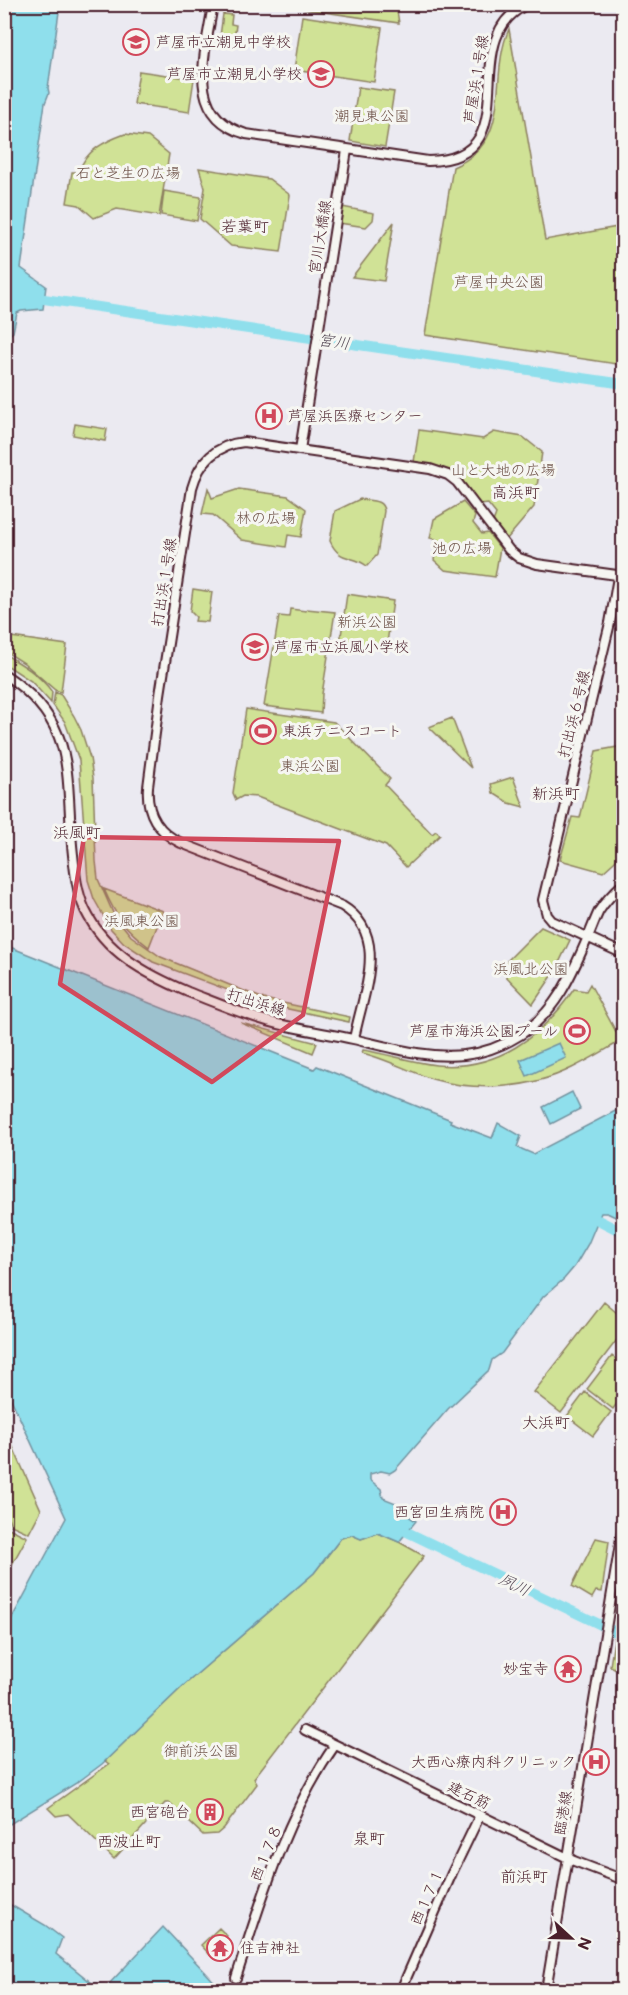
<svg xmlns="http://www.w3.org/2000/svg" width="628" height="1995" viewBox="0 0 628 1995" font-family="'Balsamiq Sans','Klee One',sans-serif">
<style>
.green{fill:#d0e296;stroke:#8d8060;stroke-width:1.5}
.water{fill:#8fdfec;stroke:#73929f;stroke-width:1.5}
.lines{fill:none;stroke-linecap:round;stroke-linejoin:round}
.river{stroke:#8fdfec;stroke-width:10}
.minor-casing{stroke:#4a1f2b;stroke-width:12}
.minor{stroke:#f6f6f2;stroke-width:8}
.marked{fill:#d1495b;fill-opacity:0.2;stroke:#d1495b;stroke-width:4.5;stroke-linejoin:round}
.labels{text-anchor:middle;stroke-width:6;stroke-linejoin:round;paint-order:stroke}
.poi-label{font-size:15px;fill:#4a1f2b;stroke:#f6f6f2;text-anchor:end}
.street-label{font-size:15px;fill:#4a1f2b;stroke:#f6f6f2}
.park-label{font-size:15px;fill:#6c5046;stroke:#f6f6f2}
.neighbourhood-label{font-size:16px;fill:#4a1f2b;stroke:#f6f6f2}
.water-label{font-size:16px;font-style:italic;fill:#5b4f5b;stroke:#f6f6f2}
</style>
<rect width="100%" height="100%" fill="#ebeaf1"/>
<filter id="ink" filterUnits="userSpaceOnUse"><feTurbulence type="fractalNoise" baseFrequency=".0167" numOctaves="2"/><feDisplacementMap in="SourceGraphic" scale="12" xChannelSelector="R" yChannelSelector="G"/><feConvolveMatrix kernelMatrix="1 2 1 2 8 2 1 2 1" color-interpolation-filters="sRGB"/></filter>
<g filter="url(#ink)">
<path class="green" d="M305 4 396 5 399 23 304 9Z
M223 14 232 15 231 24 236 25 233 46 219 44Z
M302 16 382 28 374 82 294 70Z
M509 29 545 240 623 226V365L425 335 453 167C516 140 487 79 509 29Z
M139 71 194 79 189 112 134 104Z
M358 87 394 92 385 147 350 141Z
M125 134 148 137 169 154 159 216 117 209 94 218 79 205 67 203 72 172H79C85 150 106 141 125 134Z
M199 168 269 179 290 195 281 252 231 246 200 219 205 188Z
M164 191 201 197 197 221 161 215Z
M342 207 374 213 373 220 366 227 339 223Z
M394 222 384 281 352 277Z
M75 424 107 429 105 441 73 435Z
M419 430 483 439 494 432 523 437 542 452 534 507 506 540 493 522 496 514 488 504 480 505C457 475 453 468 414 462Z
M208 488 212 498 239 489 288 496 306 509 301 537 288 535 286 547 242 540 213 515 202 514Z
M360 499C370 501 383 499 384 511L377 555 367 566C352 554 340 563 330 541L335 511Z
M463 502 475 516 473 523 482 534 488 533 500 548 495 577 445 570 434 560 438 540 430 538 434 519Z
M193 589 212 592 208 622 195 621 196 617 190 611Z
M347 594 393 601 386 650 340 643Z
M290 609 306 611 307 609 335 612 322 694 321 713 264 706 279 616 289 617Z
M4 636 67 645 61 692 55 690 24 663 5 651Z
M4 654C22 664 40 675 52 692L51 703 31 681 5 664Z
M55 692 61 695 74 716 81 730 90 758 93 778 96 861 98 879 114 915 131 936 161 957 264 999 350 1017 349 1022 265 1004 153 962 124 943 111 929 94 899 88 880 79 760 65 722 53 705Z
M246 709 334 722 390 779 385 785 432 834 436 831 440 835 406 867 386 846 257 797 243 796 236 800 233 793Z
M452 718 471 768 429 727Z
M623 746V854L603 872 560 860 572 817 580 818 596 751Z
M513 777 524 807 509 803 493 793 491 784Z
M104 889 163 911 149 947C125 929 116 917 104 889Z
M541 927 570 940 554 973 533 1004 499 969Z
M590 984 621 1041C605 1050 589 1060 572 1068 530 1089 477 1092 432 1079 408 1071 387 1059 362 1053L363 1050C388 1054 411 1062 436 1065 496 1071 542 1037 574 989L586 991Z
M241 1023 317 1043 313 1053Z
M604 1302 623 1318V1332L561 1413 534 1392Z
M612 1356 624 1365 623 1395 613 1409 587 1389Z
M585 1392 611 1412 593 1436 567 1416Z
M5 1429 41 1510 29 1533 11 1525 5 1509Z
M5 1526 27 1537 5 1577Z
M378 1533 399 1542 424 1556 254 1778 257 1784 224 1828 217 1834 203 1835 169 1803H165L114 1859 68 1814 56 1816 48 1808 109 1764 105 1761 183 1686 314 1573 341 1538 352 1535 361 1539Z
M596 1538 609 1541 602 1592 596 1591 592 1598 572 1586Z
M617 1621H623V1672L610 1666Z
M219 1928 227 1936 222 1941 229 1950 222 1956 216 1950 210 1955 201 1945Z"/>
<path class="water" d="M5 4 60 5 48 88 49 93 45 103 21 268 46 286 43 309 21 311 17 313 13 332 7 337 5 355Z
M5 945 314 1069 317 1066 451 1120 450 1122 492 1138 498 1123 521 1136 517 1147 533 1154 623 1107 624 1221 607 1213H601L588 1244 575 1266 564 1279 543 1297 502 1353 492 1360 489 1370 448 1409 395 1470 390 1473 381 1471 370 1474V1480L381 1489 383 1498 396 1503 402 1512 416 1521 399 1542 378 1533 361 1539 352 1535 341 1538 314 1573 183 1686 102 1764 78 1782 5 1827V1631L66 1518 5 1386Z
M559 1043 566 1058 527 1076 520 1060Z
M572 1092 580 1109 551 1124 543 1107Z
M4 1901 45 1925 62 1938 56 1954 92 1983 108 1985 163 1927 222 1990H5Z"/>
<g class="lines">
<path class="river" d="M44 299 624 384
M598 1220 624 1233
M407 1532 624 1636"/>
<defs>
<path id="minor" d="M213 4C206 53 183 115 246 134L428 161C534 159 451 38 528 4
M300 450 347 150
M618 577 610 623 543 900 547 915 552 921 624 954
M4 674C81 725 64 777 73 855 75 874 77 892 85 910 106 953 146 974 188 992 214 1002 240 1013 267 1021 295 1029 325 1033 353 1039 389 1047 427 1059 464 1055 484 1053 504 1045 520 1035 556 1012 572 974 588 937 592 928 595 919 599 911 606 900 615 891 624 883
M354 1039C362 995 391 935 342 906L181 843C158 832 146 813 148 787L160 695 192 488C199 462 216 445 244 442L430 469 448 475 457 482 509 550 519 558 537 564 624 576
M305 1730 574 1861 624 1880
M236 1978C262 1898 286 1815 335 1745
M401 1990 452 1873 480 1815
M546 1990 624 1520"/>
</defs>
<use href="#minor" class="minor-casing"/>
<use href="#minor" class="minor"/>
</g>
</g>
<path class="marked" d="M84 837 339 841 303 1015 212 1082 60 984Z"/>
<defs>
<symbol id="school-ring" viewBox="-11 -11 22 22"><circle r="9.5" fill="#f6f6f2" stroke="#d1495b" stroke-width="1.5"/><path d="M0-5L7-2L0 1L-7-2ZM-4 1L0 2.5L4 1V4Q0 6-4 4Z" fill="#d1495b"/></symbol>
<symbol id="hospital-ring" viewBox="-11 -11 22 22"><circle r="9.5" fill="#f6f6f2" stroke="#d1495b" stroke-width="1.5"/><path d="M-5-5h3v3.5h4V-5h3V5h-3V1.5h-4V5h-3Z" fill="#d1495b"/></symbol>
<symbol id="stadium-ring" viewBox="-11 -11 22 22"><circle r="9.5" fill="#f6f6f2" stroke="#d1495b" stroke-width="1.5"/><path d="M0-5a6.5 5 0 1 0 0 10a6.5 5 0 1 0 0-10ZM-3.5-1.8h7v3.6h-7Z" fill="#d1495b"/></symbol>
<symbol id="temple-ring" viewBox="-11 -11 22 22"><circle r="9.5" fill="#f6f6f2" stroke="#d1495b" stroke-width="1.5"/><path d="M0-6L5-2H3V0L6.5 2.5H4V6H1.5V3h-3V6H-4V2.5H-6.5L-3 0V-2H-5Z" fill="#d1495b"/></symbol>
<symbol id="building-ring" viewBox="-11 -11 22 22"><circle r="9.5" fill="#f6f6f2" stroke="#d1495b" stroke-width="1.5"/><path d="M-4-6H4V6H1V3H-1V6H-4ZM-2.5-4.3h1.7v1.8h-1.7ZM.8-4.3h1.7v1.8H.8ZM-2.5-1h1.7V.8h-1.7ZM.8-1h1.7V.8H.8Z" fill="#d1495b"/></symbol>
</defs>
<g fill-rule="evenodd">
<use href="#school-ring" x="121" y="27" width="30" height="30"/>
<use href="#school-ring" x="306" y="59" width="30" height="30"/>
<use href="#hospital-ring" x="254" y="401" width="30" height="30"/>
<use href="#school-ring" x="240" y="632" width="30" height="30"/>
<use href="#stadium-ring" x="248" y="716" width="30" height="30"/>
<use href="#stadium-ring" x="562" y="1016" width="30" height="30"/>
<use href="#hospital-ring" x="488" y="1497" width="30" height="30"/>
<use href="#temple-ring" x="553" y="1654" width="30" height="30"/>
<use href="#hospital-ring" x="581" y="1747" width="30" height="30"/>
<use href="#building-ring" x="195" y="1797" width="30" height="30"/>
<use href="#temple-ring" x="205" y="1933" width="30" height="30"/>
</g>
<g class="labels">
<g class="poi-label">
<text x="156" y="47" text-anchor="start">芦屋市立潮見中学校</text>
<text x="302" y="79">芦屋市立潮見小学校</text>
<text x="288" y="421" text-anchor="start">芦屋浜医療センター</text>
<text x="274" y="652" text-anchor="start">芦屋市立浜風小学校</text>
<text x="282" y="736" text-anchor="start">東浜テニスコート</text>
<text x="558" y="1036">芦屋市海浜公園プール</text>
<text x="484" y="1517">西宮回生病院</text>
<text x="548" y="1674">妙宝寺</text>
<text x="576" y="1767">大西心療内科クリニック</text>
<text x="190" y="1817">西宮砲台</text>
<text x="240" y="1953" text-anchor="start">住吉神社</text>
</g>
<g class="street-label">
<text transform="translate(476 79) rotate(-81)" y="5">芦屋浜１号線</text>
<text transform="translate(320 237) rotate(-81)" y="5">宮川大橋線</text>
<text transform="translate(164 582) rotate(-81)" y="5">打出浜１号線</text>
<text transform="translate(574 714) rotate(-76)" y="5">打出浜６号線</text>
<text transform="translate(256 1002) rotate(17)" y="5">打出浜線</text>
<text transform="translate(469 1795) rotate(26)" y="5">建石筋</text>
<text transform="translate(563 1813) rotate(-81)" y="5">臨港線</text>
<text transform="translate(266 1853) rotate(-68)" y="5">西１７８</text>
<text transform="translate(427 1897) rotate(-66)" y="5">西１７１</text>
</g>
<g class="park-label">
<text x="372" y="121">潮見東公園</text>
<text x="128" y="178">石と芝生の広場</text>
<text x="499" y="287">芦屋中央公園</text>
<text x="503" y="475">山と大地の広場</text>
<text x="266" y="523">林の広場</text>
<text x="462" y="553">池の広場</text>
<text x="367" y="627">新浜公園</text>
<text x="310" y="771">東浜公園</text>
<text x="142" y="926">浜風東公園</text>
<text x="531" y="974">浜風北公園</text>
<text x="201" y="1756">御前浜公園</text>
</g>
<g class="neighbourhood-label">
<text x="245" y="232">若葉町</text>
<text x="516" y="498">高浜町</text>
<text x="556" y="799">新浜町</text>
<text x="77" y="838">浜風町</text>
<text x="546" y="1428">大浜町</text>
<text x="369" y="1844">泉町</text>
<text x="129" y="1847">西波止町</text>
<text x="524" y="1882">前浜町</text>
</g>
<g class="water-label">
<text transform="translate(334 341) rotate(8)" y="6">宮川</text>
<text transform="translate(515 1584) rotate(26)" y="6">夙川</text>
</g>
</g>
<rect width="628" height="1995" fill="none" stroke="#f6f6f2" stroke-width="24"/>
<rect x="12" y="12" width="604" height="1971" fill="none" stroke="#4a1f2b" stroke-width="2" filter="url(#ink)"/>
<g transform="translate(571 1938) rotate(112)" stroke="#f6f6f2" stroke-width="4.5" paint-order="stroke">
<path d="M0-4.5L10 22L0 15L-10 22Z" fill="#4a1f2b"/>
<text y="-9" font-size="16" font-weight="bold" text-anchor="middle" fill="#4a1f2b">N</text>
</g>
</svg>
